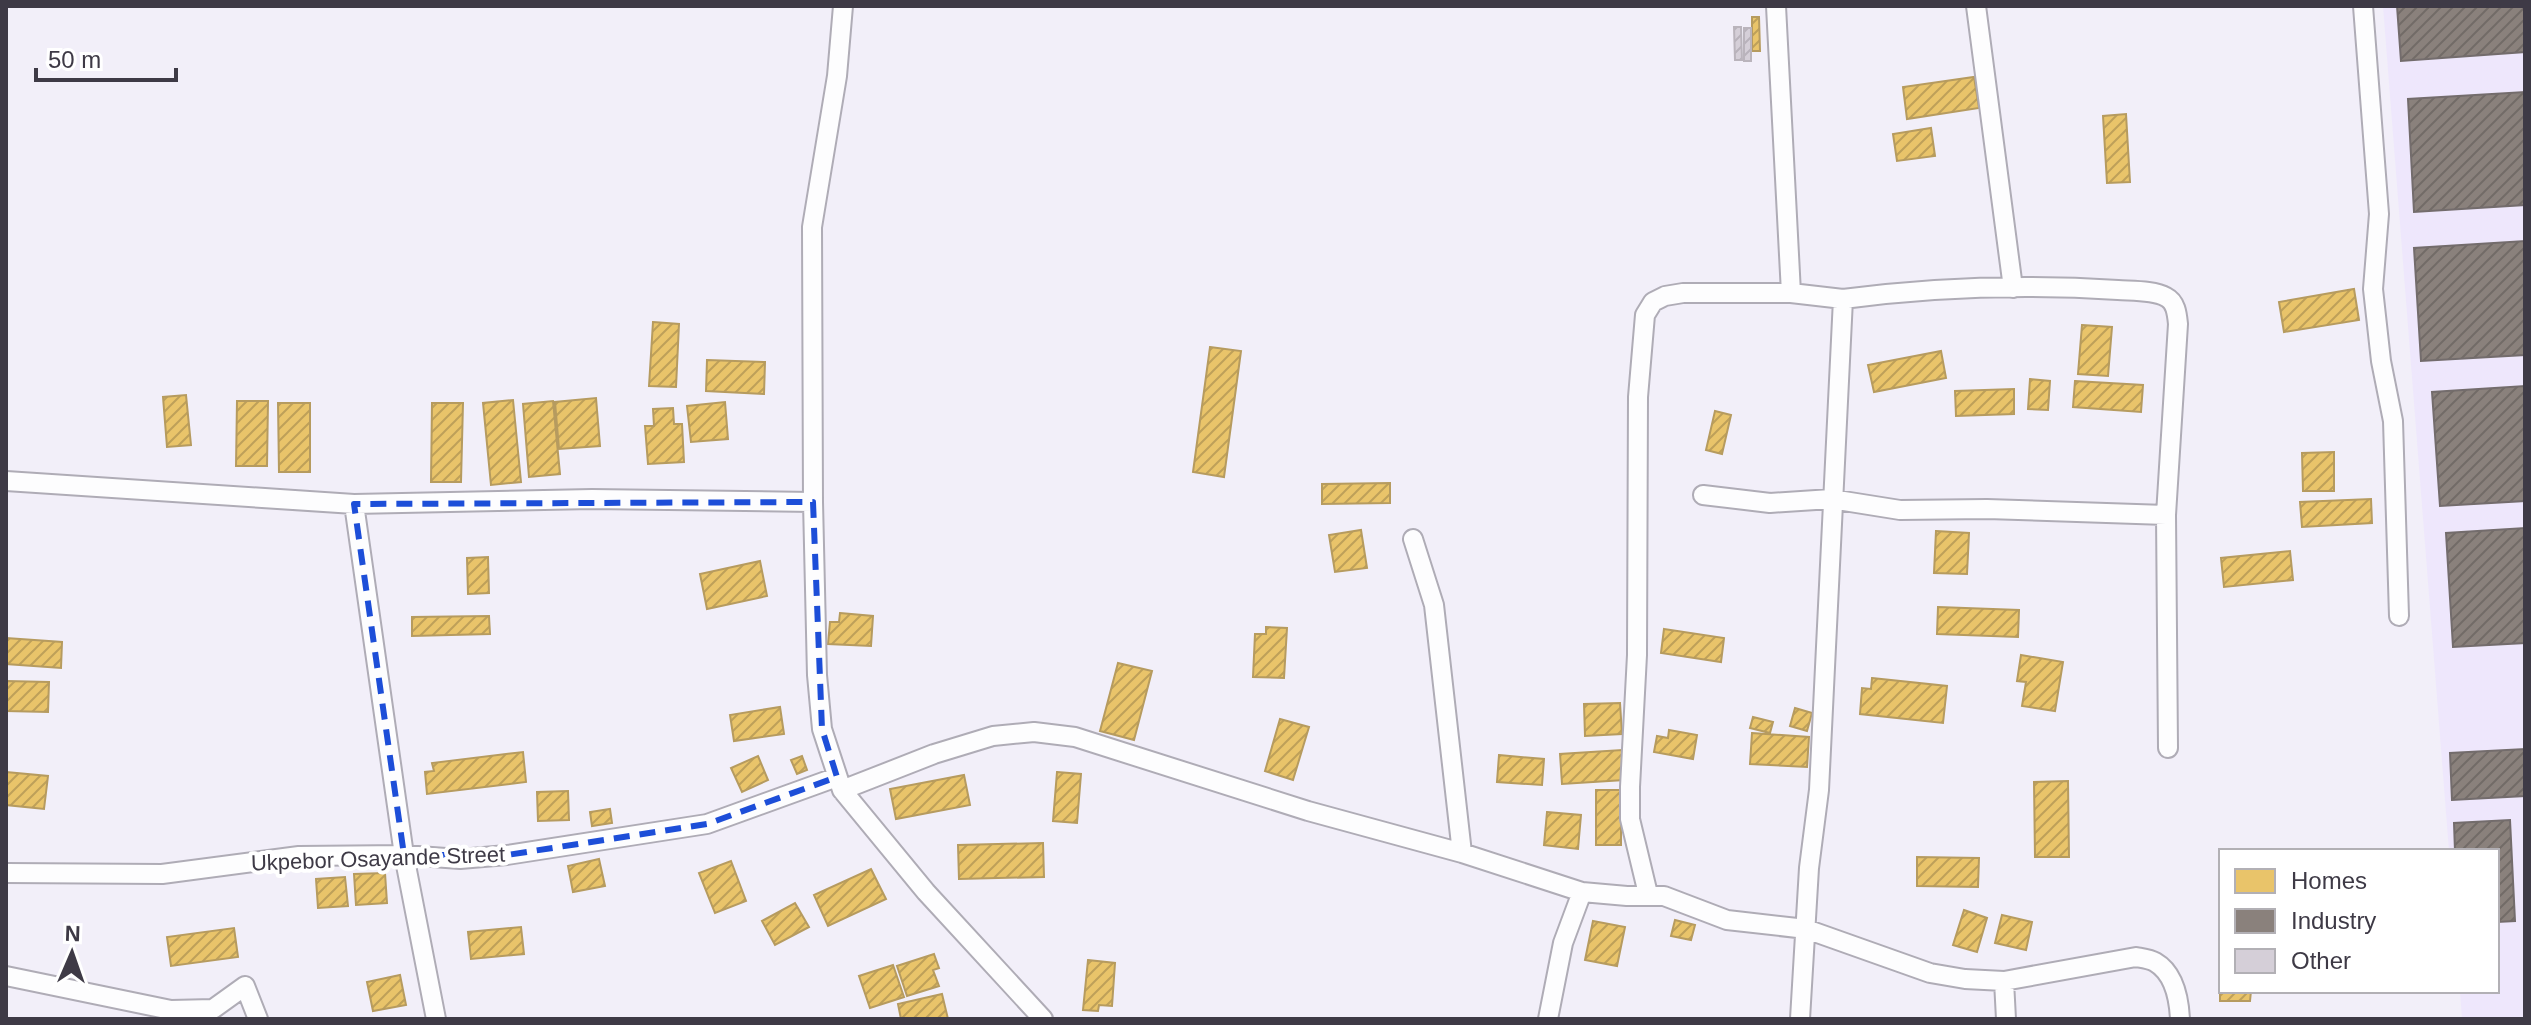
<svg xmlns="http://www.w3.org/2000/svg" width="2531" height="1025" viewBox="0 0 2531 1025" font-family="Helvetica,sans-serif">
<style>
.built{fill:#eee7fc}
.homes{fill:url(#homes-hatch);stroke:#b69b5f;stroke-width:2}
.industry{fill:url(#industry-hatch);stroke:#736c6c;stroke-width:2}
.building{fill:url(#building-hatch);stroke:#bab4bc;stroke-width:2}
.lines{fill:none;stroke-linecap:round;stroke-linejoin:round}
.minor-casing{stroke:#afacb6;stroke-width:22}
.minor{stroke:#fdfdfe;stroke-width:18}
.marked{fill:none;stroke:#1d4ed8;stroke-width:6;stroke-dasharray:16 10;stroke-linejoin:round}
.labels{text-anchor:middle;stroke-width:8;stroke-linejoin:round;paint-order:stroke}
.street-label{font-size:22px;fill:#3e3a46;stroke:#fff}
</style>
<defs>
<pattern id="homes-hatch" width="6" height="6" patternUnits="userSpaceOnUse" patternTransform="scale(2)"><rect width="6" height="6" fill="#e9c46a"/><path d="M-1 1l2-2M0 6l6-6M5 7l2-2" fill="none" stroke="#bea059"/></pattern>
<pattern id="industry-hatch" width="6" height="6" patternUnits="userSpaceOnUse" patternTransform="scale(2)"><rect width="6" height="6" fill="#8a817c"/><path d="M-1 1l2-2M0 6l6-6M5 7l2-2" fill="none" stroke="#726b67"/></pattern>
<pattern id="building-hatch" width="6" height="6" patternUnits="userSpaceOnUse" patternTransform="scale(2)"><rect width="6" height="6" fill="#d5cfd8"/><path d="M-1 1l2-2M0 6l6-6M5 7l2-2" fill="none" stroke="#b8b2bb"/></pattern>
</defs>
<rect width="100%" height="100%" fill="#f2eff9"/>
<path class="built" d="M2383 6H2525V1019H2462L2460 991H2497V851H2449Z"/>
<path class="homes" d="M1752 17H1759L1760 51H1752Z
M1974 77 1979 108 1907 119 1903 87Z
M2126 114 2130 182 2107 183 2103 116Z
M1931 128 1935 156 1897 161 1893 134Z
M2354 289 2359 320 2284 332 2279 302Z
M653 322 679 324 676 387 649 386Z
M2082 325 2112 327 2108 376 2078 374Z
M1210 347 1241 351 1224 477 1193 472Z
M1941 351 1946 378 1874 392 1868 365Z
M707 360 765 362 764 394 706 391Z
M2030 379 2050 381 2048 410 2028 409Z
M2075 381 2143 385 2141 412 2073 407Z
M2014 389V414L1956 416 1955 391Z
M186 395 191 445 167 447 163 397Z
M596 398 600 446 559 449 555 402Z
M513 400 521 482 491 485 483 403Z
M237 401H268L267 466H236Z
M553 401 560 474 529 477 523 404Z
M725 402 728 439 691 442 687 406Z
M278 403H310V472H279Z
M432 403H463L461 482H431Z
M673 408 674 424H682L684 462 648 464 645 426H654L653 409Z
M1715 411 1731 415 1722 454 1706 450Z
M2334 452V491H2303L2302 453Z
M1390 483V503L1322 504V484Z
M2371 499 2372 523 2302 527 2300 502Z
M1361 530 1367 568 1335 572 1329 535Z
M1936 531 1969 533 1967 574 1934 573Z
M2290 551 2293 580 2224 587 2221 558Z
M488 557 489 593 468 594 467 558Z
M760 561 767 596 707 609 700 574Z
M1938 607 2019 610 2018 637 1937 634Z
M840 613 873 616 871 646 828 644 830 622H839Z
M489 616 490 634 412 636V617Z
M1266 627 1287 628 1284 678 1253 677 1255 634H1266Z
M1664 629 1724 638 1721 662 1661 653Z
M6 638 62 642 61 668 6 664Z
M2021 655 2063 662 2055 711 2022 706 2026 682 2017 681Z
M1118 663 1152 671 1134 740 1100 731Z
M1872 678 1947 686 1943 723 1860 714 1862 688 1871 689Z
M6 681 49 682 48 712 6 711Z
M1620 703 1622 734 1585 736 1584 704Z
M780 707 784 734 734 741 730 715Z
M1795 708 1812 713 1807 731 1790 726Z
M1753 717 1773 722 1770 733 1750 728Z
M1280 719 1309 727 1293 780 1265 771Z
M1669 730 1697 735 1693 759 1654 752 1657 736 1668 738Z
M1752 733 1809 737 1807 767 1750 764Z
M1622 750 1624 780 1562 784 1560 754Z
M523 752 526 782 427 794 425 772 434 771 432 763Z
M1499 755 1544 759 1542 785 1497 782Z
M758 756 768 780 742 792 731 768Z
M802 756 807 770 797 774 791 760Z
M6 772 48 776 44 809 6 805Z
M1057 772 1081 774 1077 823 1053 821Z
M964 775 970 805 896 819 890 789Z
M2068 781 2069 857H2035L2034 782Z
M1596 790H1621V845H1596Z
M568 791 569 820 538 821 537 792Z
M610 809 612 823 592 826 590 812Z
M1547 812 1581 815 1578 849 1544 845Z
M1043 843 1044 877 959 879 958 845Z
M1917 857 1979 858 1978 887 1917 886Z
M599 859 605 886 573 892 568 866Z
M731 861 746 901 715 913 699 873Z
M871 869 886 899 828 926 814 895Z
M385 873 387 903 356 905 354 874Z
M345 877 348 906 318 908 316 879Z
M795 903 809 927 775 945 762 921Z
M1964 910 1987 918 1977 952 1953 945Z
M2002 915 2032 922 2026 950 1995 943Z
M1675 920 1695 925 1691 940 1671 936Z
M1593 921 1625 927 1617 966 1585 960Z
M521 927 524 954 471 959 468 932Z
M234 928 238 957 171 966 167 937Z
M934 954 939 968 933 970 939 986 907 996 897 966Z
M1088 960 1115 963 1112 1006 1099 1005 1098 1011 1083 1010Z
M893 965 904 997 870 1008 859 976Z
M400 975 406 1005 373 1011 367 982Z
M2220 976 2221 991H2251L2250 1001H2220Z
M942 994 948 1019H901L898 1004Z"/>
<path class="industry" d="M2397 6H2525V52L2401 61Z
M2525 92V205L2414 212 2408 99Z
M2525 241V355L2421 361 2414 248Z
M2525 386V501L2440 506 2432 392Z
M2525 528V643L2453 647 2446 533Z
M2525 749V796L2452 800 2450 753Z
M2510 820 2515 921 2497 922V851H2455L2454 823Z"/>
<path class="building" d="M1734 27H1741L1742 60H1735Z
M1744 28H1751V61H1744Z"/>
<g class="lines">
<defs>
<path id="minor" d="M1776 6 1791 293 1843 299
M1976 6 2013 288
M2363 6 2379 214 2373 289 2381 361 2393 421 2399 616
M6 481 354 504 592 499 813 502 812 227 837 76 843 6
M1703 495 1770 503 1831 499 1900 510 1987 509 2166 515
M813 502 817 675 822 729 842 790 926 892 1043 1019
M354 504 404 855 436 1019
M1413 539 1434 605 1462 853
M842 790 934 754 993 736 1034 732 1075 737 1308 811 1462 853 1582 892 1627 896H1664L1727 920 1806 929 1930 973 1965 979 2004 981 2136 957C2141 958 2150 959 2155 962 2174 973 2179 999 2180 1019
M6 873 162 874 299 856 404 855 460 859 507 855 707 824 837 777
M1648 894 1630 819V787L1637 655 1638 397 1645 315 1653 302 1665 296 1683 293H1791
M6 976 171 1010 213 1009 245 986 258 1019
M2004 981 2006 1019
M1548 1019 1563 943 1582 892
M1800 1019 1809 868 1819 790 1843 299C1934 287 2027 284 2118 290 2132 291 2154 290 2166 297 2176 302 2177 314 2178 324L2166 515 2168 748"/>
</defs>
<use href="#minor" class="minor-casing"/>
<use href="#minor" class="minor"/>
</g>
<path class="marked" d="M813 502 822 729 837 777 707 824 507 855H404L354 504Z"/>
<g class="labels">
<g class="street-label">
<text transform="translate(378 858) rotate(-2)" y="8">Ukpebor Osayande Street</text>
</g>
</g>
<rect width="2531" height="1025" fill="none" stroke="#3e3a46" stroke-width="16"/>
<rect x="2219" y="849" width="280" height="144" fill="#ffffff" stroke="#b2b0b5" stroke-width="2"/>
<rect x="2235" y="869" width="40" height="24" fill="#e9c46a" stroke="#b2b0b5" stroke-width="2"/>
<text x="2291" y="889" font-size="24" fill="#3e3a46">Homes</text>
<rect x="2235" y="909" width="40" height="24" fill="#8a817c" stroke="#b2b0b5" stroke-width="2"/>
<text x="2291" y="929" font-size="24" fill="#3e3a46">Industry</text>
<rect x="2235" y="949" width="40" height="24" fill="#d5cfd8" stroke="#b2b0b5" stroke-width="2"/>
<text x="2291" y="969" font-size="24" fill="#3e3a46">Other</text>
<g transform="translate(72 953) rotate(2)" stroke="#ffffff" stroke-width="6" paint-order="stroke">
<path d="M0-6L14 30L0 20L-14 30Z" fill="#3e3a46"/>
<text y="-12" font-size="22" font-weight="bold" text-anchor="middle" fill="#3e3a46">N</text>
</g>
<path d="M36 68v12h140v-12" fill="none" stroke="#3e3a46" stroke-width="4"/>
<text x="48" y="68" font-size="24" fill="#3e3a46" stroke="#ffffff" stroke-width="6" paint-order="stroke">50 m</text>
</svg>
